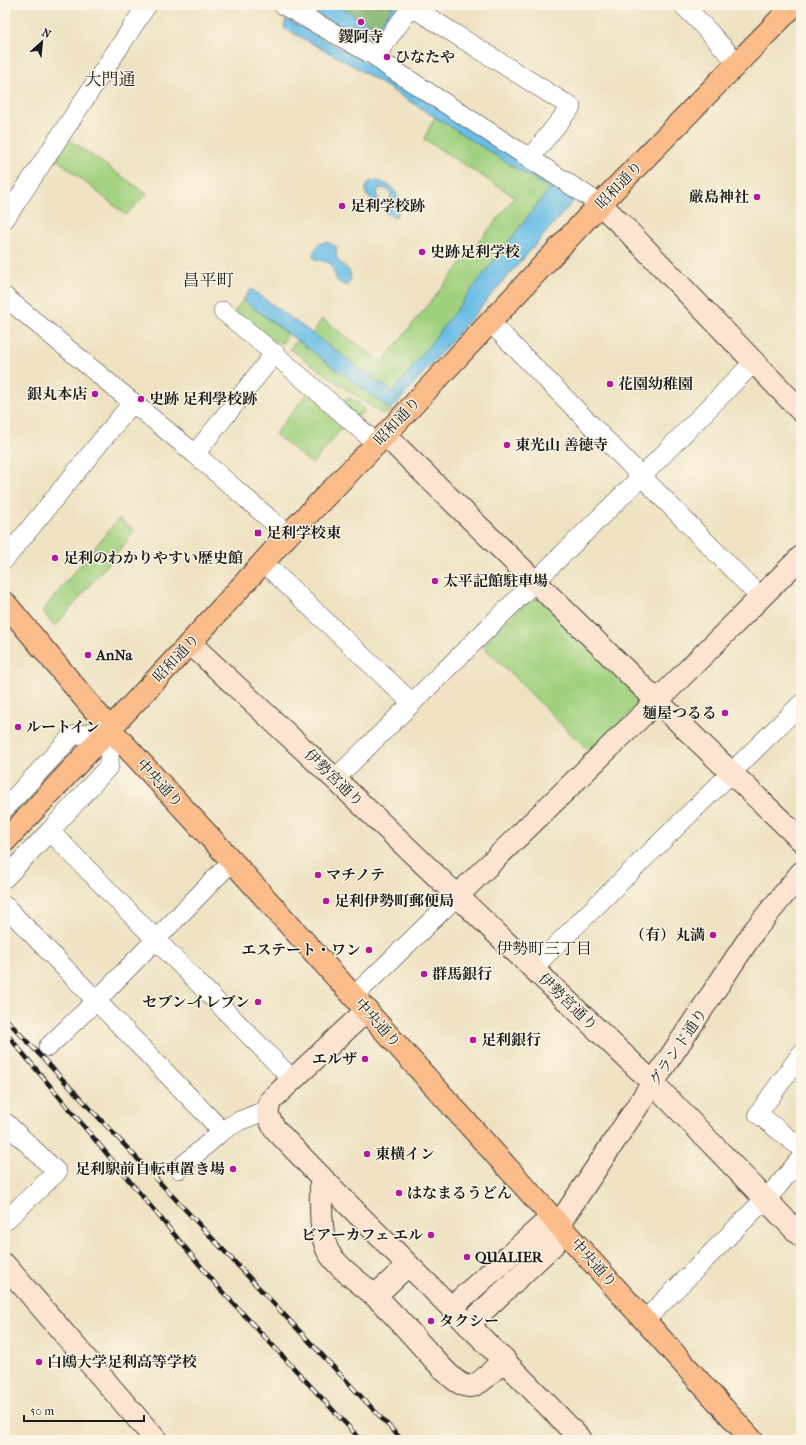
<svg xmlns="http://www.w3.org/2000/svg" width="806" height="1445" viewBox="0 0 806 1445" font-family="'IM FELL French Canon','Noto Serif JP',serif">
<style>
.green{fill:#a0d17f;stroke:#5e764e}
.forest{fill:#80b36e;stroke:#4e6845}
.water{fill:#6abde6;stroke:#436c81;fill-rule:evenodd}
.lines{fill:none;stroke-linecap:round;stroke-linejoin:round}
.street-casing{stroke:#3c3a35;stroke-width:20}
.secondary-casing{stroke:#3c3a35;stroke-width:24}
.primary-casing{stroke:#3c3a35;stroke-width:24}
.highway-casing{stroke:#3c3a35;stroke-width:24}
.street{stroke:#fff;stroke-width:19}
.secondary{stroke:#fde4d1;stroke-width:22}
.primary{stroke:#fabc8b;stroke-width:22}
.highway{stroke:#fabc8b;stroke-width:22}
.rail-casing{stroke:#1c1c1c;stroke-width:4.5}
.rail{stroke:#fcf5e5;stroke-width:3;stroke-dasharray:9;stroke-linecap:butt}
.poi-dot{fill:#b5179e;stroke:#fcf5e5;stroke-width:1.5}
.labels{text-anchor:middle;stroke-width:3;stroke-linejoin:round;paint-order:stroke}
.poi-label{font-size:15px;font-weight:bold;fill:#1c1c1c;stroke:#fcf5e5;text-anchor:start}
.street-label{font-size:15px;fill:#1c1c1c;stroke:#fcf5e5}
.neighbourhood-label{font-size:16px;fill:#1c1c1c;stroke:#fcf5e5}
.quarter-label{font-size:17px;fill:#1c1c1c;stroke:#fcf5e5}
</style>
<rect width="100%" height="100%" fill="#fcf5e5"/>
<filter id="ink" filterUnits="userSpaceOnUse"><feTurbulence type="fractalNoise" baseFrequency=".025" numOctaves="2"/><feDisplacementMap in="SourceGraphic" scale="8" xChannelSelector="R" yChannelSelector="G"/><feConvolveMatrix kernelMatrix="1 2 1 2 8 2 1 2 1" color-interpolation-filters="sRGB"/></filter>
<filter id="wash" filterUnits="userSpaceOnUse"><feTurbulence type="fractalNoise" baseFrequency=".012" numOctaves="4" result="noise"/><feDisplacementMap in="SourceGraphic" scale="16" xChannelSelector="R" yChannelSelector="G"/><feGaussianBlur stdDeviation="0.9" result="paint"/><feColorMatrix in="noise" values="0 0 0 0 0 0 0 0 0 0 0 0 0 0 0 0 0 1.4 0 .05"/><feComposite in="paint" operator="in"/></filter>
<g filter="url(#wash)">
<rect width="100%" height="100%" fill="#efe2c2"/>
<path class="green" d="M435 117 549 189 393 393 312 334 322 319 382 362 515 197 424 139Z
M67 138 147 194 126 215 54 157Z
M243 300 288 334 282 343 276 340 274 341 233 314Z
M297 340 391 410 387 414 380 413 290 349Z
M309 391 347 422 312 464 275 434Z
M349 398 358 402 363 407 364 410 362 414 354 417 342 407 344 401Z
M119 518 135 531 55 627 42 611Z
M530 598 541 600 638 694 635 708 590 753 482 645Z"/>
<path class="forest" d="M336 5H394L377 28Z"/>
<path class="water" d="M300 5H336L377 28 394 5H403L378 39 371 44Z
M286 19 368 63 577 197 391 410 243 300 251 289 393 392 549 189 357 68 284 28Z
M371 181C391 180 405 196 397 216L393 217 386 213 367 196C365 190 365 184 371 181ZM381 188 387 189 391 193 390 199 386 203 381 201 377 197 378 189Z
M325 242 330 243 337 247C332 268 351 261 351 280L347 285H344L337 281 331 264C326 260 319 262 314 258L313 255C315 248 318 244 325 242Z"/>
</g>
<g filter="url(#ink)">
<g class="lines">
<defs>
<path id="street" d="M283 5 375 56 386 65 600 204
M683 5C702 23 719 44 738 63
M412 7 571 107 530 158
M375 56 413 5
M5 219 147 5
M5 297 195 454 288 535
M223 311C276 354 326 399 376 443
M490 322 760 597
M195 454 275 353
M5 559 133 402
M264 563 412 703
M335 779 641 477 754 362
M5 808 72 736 110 729 109 766 50 831 5 878
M50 831 292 1079
M5 906 222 1131
M533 968 801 704
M354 996 457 896
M48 1047 96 1001 232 861
M801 1054 758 1114 801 1148
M5 1122 57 1172 5 1221
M179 1169 222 1131 239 1121 267 1110
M645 1320 777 1187 801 1158"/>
<path id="secondary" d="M600 204 625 228 801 411
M385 435 657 701 801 840
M190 643 335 779 653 1083 801 1236
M457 896 657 701 801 557
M367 1010 271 1100C265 1115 268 1116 275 1129 375 1235 481 1334 581 1440
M321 1178C321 1196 319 1237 329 1253 340 1270 360 1282 375 1296 392 1312 408 1330 423 1347 432 1356 457 1389 471 1386 482 1384 496 1367 504 1359
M5 1265 156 1440
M375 1296 408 1265
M451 1308 542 1226 559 1224
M468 1325 554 1244 559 1224 754 931 801 873"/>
<path id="primary" d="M5 603 110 729 232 861 752 1440"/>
<path id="highway" d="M5 841 190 643 288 535 385 435 600 204 794 5"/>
</defs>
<use href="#street" class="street-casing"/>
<use href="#secondary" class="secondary-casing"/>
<use href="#primary" class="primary-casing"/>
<use href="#highway" class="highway-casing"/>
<use href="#street" class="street"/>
<use href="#secondary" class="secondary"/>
<use href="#primary" class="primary"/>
<use href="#highway" class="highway"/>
<defs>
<path id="rail" d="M5 1018 402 1440
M5 1032 219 1288 361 1440"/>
</defs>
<use href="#rail" class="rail-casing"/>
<use href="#rail" class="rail"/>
</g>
</g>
<g class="poi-dot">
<circle cx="361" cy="22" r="4"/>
<circle cx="387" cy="57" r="4"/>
<circle cx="757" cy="197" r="4"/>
<circle cx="342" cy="206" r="4"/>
<circle cx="422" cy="252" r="4"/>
<circle cx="610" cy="384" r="4"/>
<circle cx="95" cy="394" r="4"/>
<circle cx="141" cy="399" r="4"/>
<circle cx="507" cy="445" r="4"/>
<rect x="254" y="529" width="8" height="8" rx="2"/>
<circle cx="55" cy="558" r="4"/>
<circle cx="435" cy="581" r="4"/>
<circle cx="88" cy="655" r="4"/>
<circle cx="725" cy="713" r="4"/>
<circle cx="18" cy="727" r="4"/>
<circle cx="318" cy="875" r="4"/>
<circle cx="326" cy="901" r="4"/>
<circle cx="713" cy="935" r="4"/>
<circle cx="369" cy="950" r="4"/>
<circle cx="424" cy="974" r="4"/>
<circle cx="258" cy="1002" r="4"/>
<circle cx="473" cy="1040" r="4"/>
<circle cx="365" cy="1059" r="4"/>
<circle cx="367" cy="1154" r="4"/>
<circle cx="233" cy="1169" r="4"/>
<circle cx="399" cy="1193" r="4"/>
<circle cx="431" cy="1235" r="4"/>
<circle cx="467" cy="1257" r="4"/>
<circle cx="431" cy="1321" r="4"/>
<circle cx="39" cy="1362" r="4"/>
</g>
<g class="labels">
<g class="poi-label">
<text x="361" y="42" text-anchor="middle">鑁阿寺</text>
<text x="395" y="62">ひなたや</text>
<text x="749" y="202" text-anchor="end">厳島神社</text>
<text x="350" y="211">足利学校跡</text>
<text x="430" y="257">史跡足利学校</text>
<text x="618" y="389">花園幼稚園</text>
<text x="87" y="399" text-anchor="end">銀丸本店</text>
<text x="149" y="404">史跡 足利學校跡</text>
<text x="515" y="450">東光山 善徳寺</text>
<text x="266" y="538">足利学校東</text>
<text x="63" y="563">足利のわかりやすい歴史館</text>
<text x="443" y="586">太平記館駐車場</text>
<text x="96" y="660">AnNa</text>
<text x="717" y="718" text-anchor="end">麺屋つるる</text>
<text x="26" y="732">ルートイン</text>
<text x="326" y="880">マチノテ</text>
<text x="334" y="906">足利伊勢町郵便局</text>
<text x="705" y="940" text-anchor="end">（有）丸満</text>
<text x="361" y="955" text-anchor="end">エステート・ワン</text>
<text x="432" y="979">群馬銀行</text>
<text x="250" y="1007" text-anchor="end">セブン-イレブン</text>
<text x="481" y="1045">足利銀行</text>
<text x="357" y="1064" text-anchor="end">エルザ</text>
<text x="375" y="1159">東横イン</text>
<text x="225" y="1174" text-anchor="end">足利駅前自転車置き場</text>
<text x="407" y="1198">はなまるうどん</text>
<text x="423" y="1240" text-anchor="end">ビアーカフェ エル</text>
<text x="475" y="1262">QUALIER</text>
<text x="439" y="1326">タクシー</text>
<text x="47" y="1367">白鴎大学足利高等学校</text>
</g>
<g class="street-label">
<text transform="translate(619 185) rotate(-46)" y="5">昭和通り</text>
<text transform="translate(397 421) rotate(-47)" y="5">昭和通り</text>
<text transform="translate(176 658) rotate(-47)" y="5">昭和通り</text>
<text transform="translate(334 778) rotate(44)" y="5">伊勢宮通り</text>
<text transform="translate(160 783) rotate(47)" y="5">中央通り</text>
<text transform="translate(568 1002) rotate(44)" y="5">伊勢宮通り</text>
<text transform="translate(378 1023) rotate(48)" y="5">中央通り</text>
<text transform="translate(678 1047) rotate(-56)" y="5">グランド通り</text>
<text transform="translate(594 1263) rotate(48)" y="5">中央通り</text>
</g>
<g class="neighbourhood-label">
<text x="544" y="954">伊勢町三丁目</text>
</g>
<g class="quarter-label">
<text x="110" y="85">大門通</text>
<text x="208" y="286">昌平町</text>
</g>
</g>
<rect width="806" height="1445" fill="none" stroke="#fcf5e5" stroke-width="20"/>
<g transform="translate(42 42) rotate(27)" stroke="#fcf5e5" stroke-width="3" paint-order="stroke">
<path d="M0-3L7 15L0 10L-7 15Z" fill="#1c1c1c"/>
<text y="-6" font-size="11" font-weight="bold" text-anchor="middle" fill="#1c1c1c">N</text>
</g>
<path d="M24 1415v6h120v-6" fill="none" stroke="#1c1c1c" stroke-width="2"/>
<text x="30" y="1415" font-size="12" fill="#1c1c1c" stroke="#fcf5e5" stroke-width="3" paint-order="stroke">50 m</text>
</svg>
